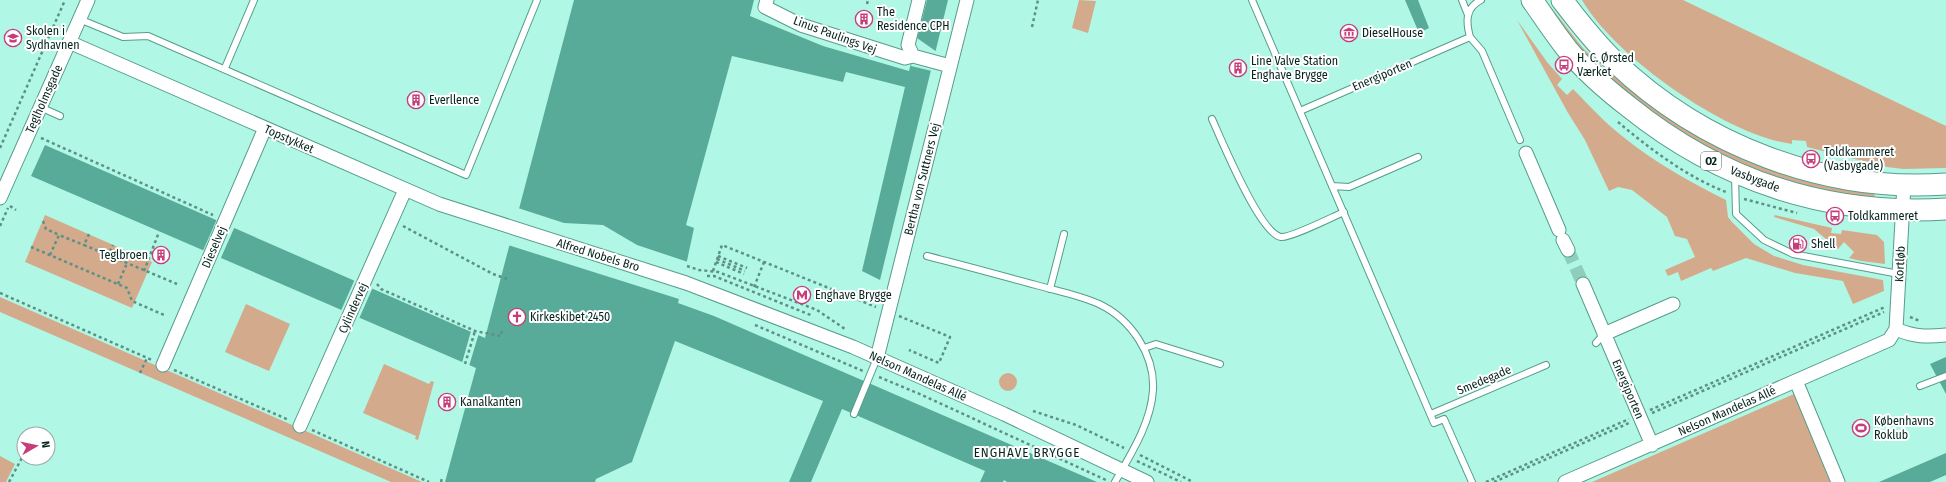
<svg xmlns="http://www.w3.org/2000/svg" width="1946" height="482" viewBox="0 0 1946 482" font-family="'Fira Sans Condensed',sans-serif">
<style>
.green{fill:#d4aa8c}
.water{fill:#58ab98}
.pier{fill:#b0f8e5}
.lines{fill:none;stroke-linecap:round;stroke-linejoin:round}
.street-tunnel{stroke:#8ecebd;stroke-width:13;stroke-dasharray:13 6;stroke-linecap:butt}
.lane-casing{stroke:#579c8c;stroke-width:8}
.street-casing{stroke:#579c8c;stroke-width:15}
.primary-casing{stroke:#579c8c;stroke-width:23}
.path{stroke:#5e9185;stroke-width:2.5;stroke-dasharray:3 3;stroke-linecap:butt}
.lane{stroke:#fff;stroke-width:6}
.street{stroke:#fff;stroke-width:13}
.primary{stroke:#fff;stroke-width:21}
.labels{text-anchor:middle;stroke-width:4;stroke-linejoin:round;paint-order:stroke}
.shield{fill:#fff;stroke:#516662;stroke-width:1}
.shield-label{font-size:11px;font-weight:bold;fill:#06241e}
.poi-label{font-size:12px;fill:#06241e;stroke:#fff;text-anchor:start}
.street-label{font-size:12px;fill:#06241e;stroke:#fff}
.neighbourhood-label{font-size:13px;letter-spacing:1px;fill:#06241e;stroke:#fff}
</style>
<rect width="100%" height="100%" fill="#b0f8e5"/>
<path class="green" d="M1079 0 1096 1 1088 33 1072 28Z
M1582 0H1683L1946 126V168L1903 169 1887 167 1807 147 1806 141 1792 140V144C1727 136 1614 56 1582 0Z
M1550 6 1582 47 1600 65 1635 93 1677 122 1875 192 1874 200H1859L1754 173 1661 123 1591 63 1547 8Z
M1517 20 1547 62 1562 79 1557 85 1567 95 1573 89C1589 105 1604 122 1622 136 1654 162 1690 182 1726 200L1728 217 1732 222 1754 244 1774 256 1803 265 1883 280 1884 291 1853 304 1843 281 1795 273 1746 258 1713 271 1711 268 1681 281 1678 272 1668 276 1665 270 1695 257 1687 239 1675 236 1667 217 1632 190 1618 187 1609 191 1585 140 1568 113Z
M45 215 152 262 132 308 25 262Z
M1775 215 1832 228 1831 233 1841 234 1842 230 1877 235 1884 242 1885 264 1861 261 1849 258 1854 252 1844 242 1838 249 1814 229 1774 217Z
M0 297 422 482H391L0 312Z
M246 304 290 324 269 371 225 352Z
M384 364 429 384 431 381 434 382 418 440 415 439 416 436 363 413Z
M999 382a9 9 0 1 1 18 0a9 9 0 1 1-18 0Z
M1794 394 1831 482H1592Z
M0 456 15 464 6 482H0Z"/>
<path class="water" d="M574 0H754L750 16 823 46 909 71 927 0H948L880 280 862 271 905 87 846 72 843 82 732 56 686 225 694 228 678 303 714 316 1097 482H1007L1004 480 1003 482H980L985 471 842 409 811 482H789L823 401 675 341 632 462 596 479 595 482H445L476 368 31 176 45 145 485 338Z
M1405 0H1418L1429 28 1419 33Z
M1946 357V394L1930 364Z
M1946 453V475L1930 482H1879Z"/>
<path class="pier" d="M917 38 937 52 932 71 911 66Z
M518 208 564 223 603 225 637 245 688 262 679 299 508 245Z
M217 219 235 226 220 260 202 253Z
M355 279 373 287 358 321 340 313Z
M471 331 479 333 469 366 462 363Z"/>
<g class="lines">
<path class="street-tunnel" d="M1568 250 1583 284"/>
<defs>
<path id="lane" d="M1252 0 1434 423 1444 419 1472 482
M1462 0 1468 15
M79 19 123 37 148 36 466 175 537 0
M1470 37C1466 22 1465 8 1481 0
M225 68 254 0
M40 107 60 116
M1300 111 1470 37 1482 51 1520 140
M1212 119C1222 141 1260 234 1281 237 1291 238 1332 217 1344 212
M1735 176 1736 214 1764 240 1793 254 1899 274
M1332 186 1349 187 1418 157
M927 256C963 265 999 275 1036 285 1057 291 1079 295 1099 304 1131 319 1155 355 1153 390 1151 423 1131 454 1115 482
M1050 289 1064 234
M1596 343 1604 334
M1144 348 1156 344 1220 364
M1920 386 1946 376
M854 414 877 358
M1431 414 1546 365"/>
<path id="street" d="M767 0 765 7 801 25 905 58 913 56 950 66
M69 42 439 204 686 283 853 347 1004 414 1147 482
M913 56 908 45 919 0
M1526 153 1559 230
M0 198 88 0
M1563 240 1568 250
M1583 284 1652 445
M1896 329C1914 337 1927 337 1946 335
M1604 334 1673 304
M877 358 967 0
M163 365 265 128
M1796 381 1838 482
M300 426 405 190
M1565 482 1889 340 1896 329 1904 184"/>
<path id="primary" d="M1532 0C1544 17 1555 34 1567 49 1585 71 1607 90 1629 107 1721 181 1828 216 1946 209
M1562 0C1578 21 1595 43 1615 62 1702 145 1825 193 1946 184"/>
</defs>
<use href="#lane" class="lane-casing"/>
<use href="#street" class="street-casing"/>
<use href="#primary" class="primary-casing"/>
<path class="path" d="M867 4 868 0
M1032 27 1038 0
M1618 122C1650 149 1687 177 1726 192
M41 138 213 215
M0 148 65 0
M1744 199 1797 213
M10 206 16 210
M43 221 46 229 59 235
M0 226 8 208
M403 226 493 274 510 280
M89 234 84 245 108 255 113 245
M31 247 127 288 132 301 164 315
M50 255 59 235 84 245
M108 255 177 284
M718 256 747 268
M717 259 745 271
M716 262 744 274
M687 266 699 270 718 272 817 310 845 329
M144 271 159 232
M713 271 722 245 876 307
M707 276H714L813 316
M118 284 127 263
M377 284 381 289 475 331 501 336 502 331
M754 287 764 262
M0 293 152 360
M899 316 950 337 939 363 909 350
M1910 317 1920 321
M755 325 863 371
M465 364 475 331
M174 370 289 420
M140 373 147 358
M879 377 922 395 1106 480
M1650 410 1885 307
M1033 411 1076 425 1124 448
M1652 413 1884 312
M312 430 429 482
M34 434 37 428
M1140 455 1193 482
M1137 461 1181 482
M9 482 24 454
M441 482 442 478
M1486 482 1629 419
M1494 482 1629 423"/>
<use href="#lane" class="lane"/>
<use href="#street" class="street"/>
<use href="#primary" class="primary"/>
</g>
<defs>
<symbol id="building-ring" viewBox="-11 -11 22 22"><circle r="9.5" fill="#fff" stroke="#c53d7b" stroke-width="1.5"/><path d="M-4-6H4V6H1V3H-1V6H-4ZM-2.5-4.3h1.7v1.8h-1.7ZM.8-4.3h1.7v1.8H.8ZM-2.5-1h1.7V.8h-1.7ZM.8-1h1.7V.8H.8Z" fill="#c53d7b"/></symbol>
<symbol id="museum-ring" viewBox="-11 -11 22 22"><circle r="9.5" fill="#fff" stroke="#c53d7b" stroke-width="1.5"/><path d="M0-6L6-3V-2H-6V-3ZM-5-1h2V3h-2ZM-1-1h2V3h-2ZM3-1h2V3H3ZM-6 4H6V6H-6Z" fill="#c53d7b"/></symbol>
<symbol id="school-ring" viewBox="-11 -11 22 22"><circle r="9.5" fill="#fff" stroke="#c53d7b" stroke-width="1.5"/><path d="M0-5L7-2L0 1L-7-2ZM-4 1L0 2.5L4 1V4Q0 6-4 4Z" fill="#c53d7b"/></symbol>
<symbol id="bus-ring" viewBox="-11 -11 22 22"><circle r="9.5" fill="#fff" stroke="#c53d7b" stroke-width="1.5"/><path d="M-5-6H5V4H4V6H2V4H-2V6H-4V4H-5ZM-3.5-4V0h7V-4ZM-3.5 1.2v1.5H-2V1.2ZM2 1.2v1.5H3.5V1.2Z" fill="#c53d7b"/></symbol>
<symbol id="fuel-ring" viewBox="-11 -11 22 22"><circle r="9.5" fill="#fff" stroke="#c53d7b" stroke-width="1.5"/><path d="M-5.5-6h7V0h2V4h1.3V-2.5L3-4.5l.8-.8L6-3V5H2.5V1h-1V6h-7ZM-4.2-4.7v3.2H.2V-4.7Z" fill="#c53d7b"/></symbol>
<symbol id="metro-ring" viewBox="-11 -11 22 22"><circle r="9.5" fill="#fff" stroke="#c53d7b" stroke-width="1.5"/><path d="M-5.5 5V-5H-3L0 0L3-5H5.5V5H3V-.5L0 4L-3-.5V5Z" fill="#c53d7b"/></symbol>
<symbol id="church-ring" viewBox="-11 -11 22 22"><circle r="9.5" fill="#fff" stroke="#c53d7b" stroke-width="1.5"/><path d="M-1.2-6h2.4v3.5h3.3v2.4h-3.3V6h-2.4V-.1h-3.3v-2.4h3.3Z" fill="#c53d7b"/></symbol>
<symbol id="stadium-ring" viewBox="-11 -11 22 22"><circle r="9.5" fill="#fff" stroke="#c53d7b" stroke-width="1.5"/><path d="M0-5a6.5 5 0 1 0 0 10a6.5 5 0 1 0 0-10ZM-3.5-1.8h7v3.6h-7Z" fill="#c53d7b"/></symbol>
</defs>
<g fill-rule="evenodd">
<use href="#building-ring" x="854" y="9" width="20" height="20"/>
<use href="#museum-ring" x="1339" y="23" width="20" height="20"/>
<use href="#school-ring" x="3" y="28" width="20" height="20"/>
<use href="#bus-ring" x="1554" y="55" width="20" height="20"/>
<use href="#building-ring" x="1228" y="58" width="20" height="20"/>
<use href="#building-ring" x="406" y="90" width="20" height="20"/>
<use href="#bus-ring" x="1801" y="149" width="20" height="20"/>
<use href="#bus-ring" x="1825" y="206" width="20" height="20"/>
<use href="#fuel-ring" x="1788" y="234" width="20" height="20"/>
<use href="#building-ring" x="151" y="245" width="20" height="20"/>
<use href="#metro-ring" x="792" y="285" width="20" height="20"/>
<use href="#church-ring" x="507" y="307" width="20" height="20"/>
<use href="#building-ring" x="437" y="392" width="20" height="20"/>
<use href="#stadium-ring" x="1851" y="418" width="20" height="20"/>
</g>
<g class="labels">
<rect class="shield" x="1701" y="152" width="20" height="18" rx="3"/>
<g class="shield-label">
<text x="1711" y="165">O2</text>
</g>
<g class="poi-label">
<text x="877" y="16">The<tspan x="877" dy="14">Residence CPH</tspan></text>
<text x="26" y="35">Skolen i<tspan x="26" dy="14">Sydhavnen</tspan></text>
<text x="1362" y="37">DieselHouse</text>
<text x="1577" y="62">H. C. Ørsted<tspan x="1577" dy="14">Værket</tspan></text>
<text x="1251" y="65">Line Valve Station<tspan x="1251" dy="14">Enghave Brygge</tspan></text>
<text x="429" y="104">Everllence</text>
<text x="1824" y="156">Toldkammeret<tspan x="1824" dy="14">(Vasbygade)</tspan></text>
<text x="1848" y="220">Toldkammeret</text>
<text x="1811" y="248">Shell</text>
<text x="148" y="259" text-anchor="end">Teglbroen</text>
<text x="815" y="299">Enghave Brygge</text>
<text x="530" y="321">Kirkeskibet 2450</text>
<text x="460" y="406">Kanalkanten</text>
<text x="1874" y="425">Københavns<tspan x="1874" dy="14">Roklub</tspan></text>
</g>
<g class="street-label">
<text transform="translate(835 35) rotate(20)" y="4">Linus Paulings Vej</text>
<text transform="translate(1382 75) rotate(-23)" y="4">Energiporten</text>
<text transform="translate(44 99) rotate(-66)" y="4">Teglholmsgade</text>
<text transform="translate(289 139) rotate(24)" y="4">Topstykket</text>
<text transform="translate(922 179) rotate(-76)" y="4">Bertha von Suttners Vej</text>
<text transform="translate(1755 179) rotate(21)" y="4">Vasbygade</text>
<text transform="translate(214 247) rotate(-67)" y="4">Dieselvej</text>
<text transform="translate(598 255) rotate(17)" y="4">Alfred Nobels Bro</text>
<text transform="translate(1900 264) rotate(-87)" y="4">Kortløb</text>
<text transform="translate(353 308) rotate(-66)" y="4">Cylindervej</text>
<text transform="translate(918 376) rotate(24)" y="4">Nelson Mandelas Allé</text>
<text transform="translate(1484 380) rotate(-23)" y="4">Smedegade</text>
<text transform="translate(1628 389) rotate(67)" y="4">Energiporten</text>
<text transform="translate(1727 411) rotate(-24)" y="4">Nelson Mandelas Allé</text>
</g>
<g class="neighbourhood-label">
<text x="1027" y="457">ENGHAVE BRYGGE</text>
</g>
</g>
<g transform="translate(36 446) rotate(81)"><circle r="19" fill="#ffffff" stroke="#9ba7a5"/>
<path d="M0-3L7 15L0 10L-7 15Z" fill="#c53d7b"/>
<text y="-6" font-size="11" font-weight="bold" text-anchor="middle" fill="#06241e">N</text>
</g>
</svg>
